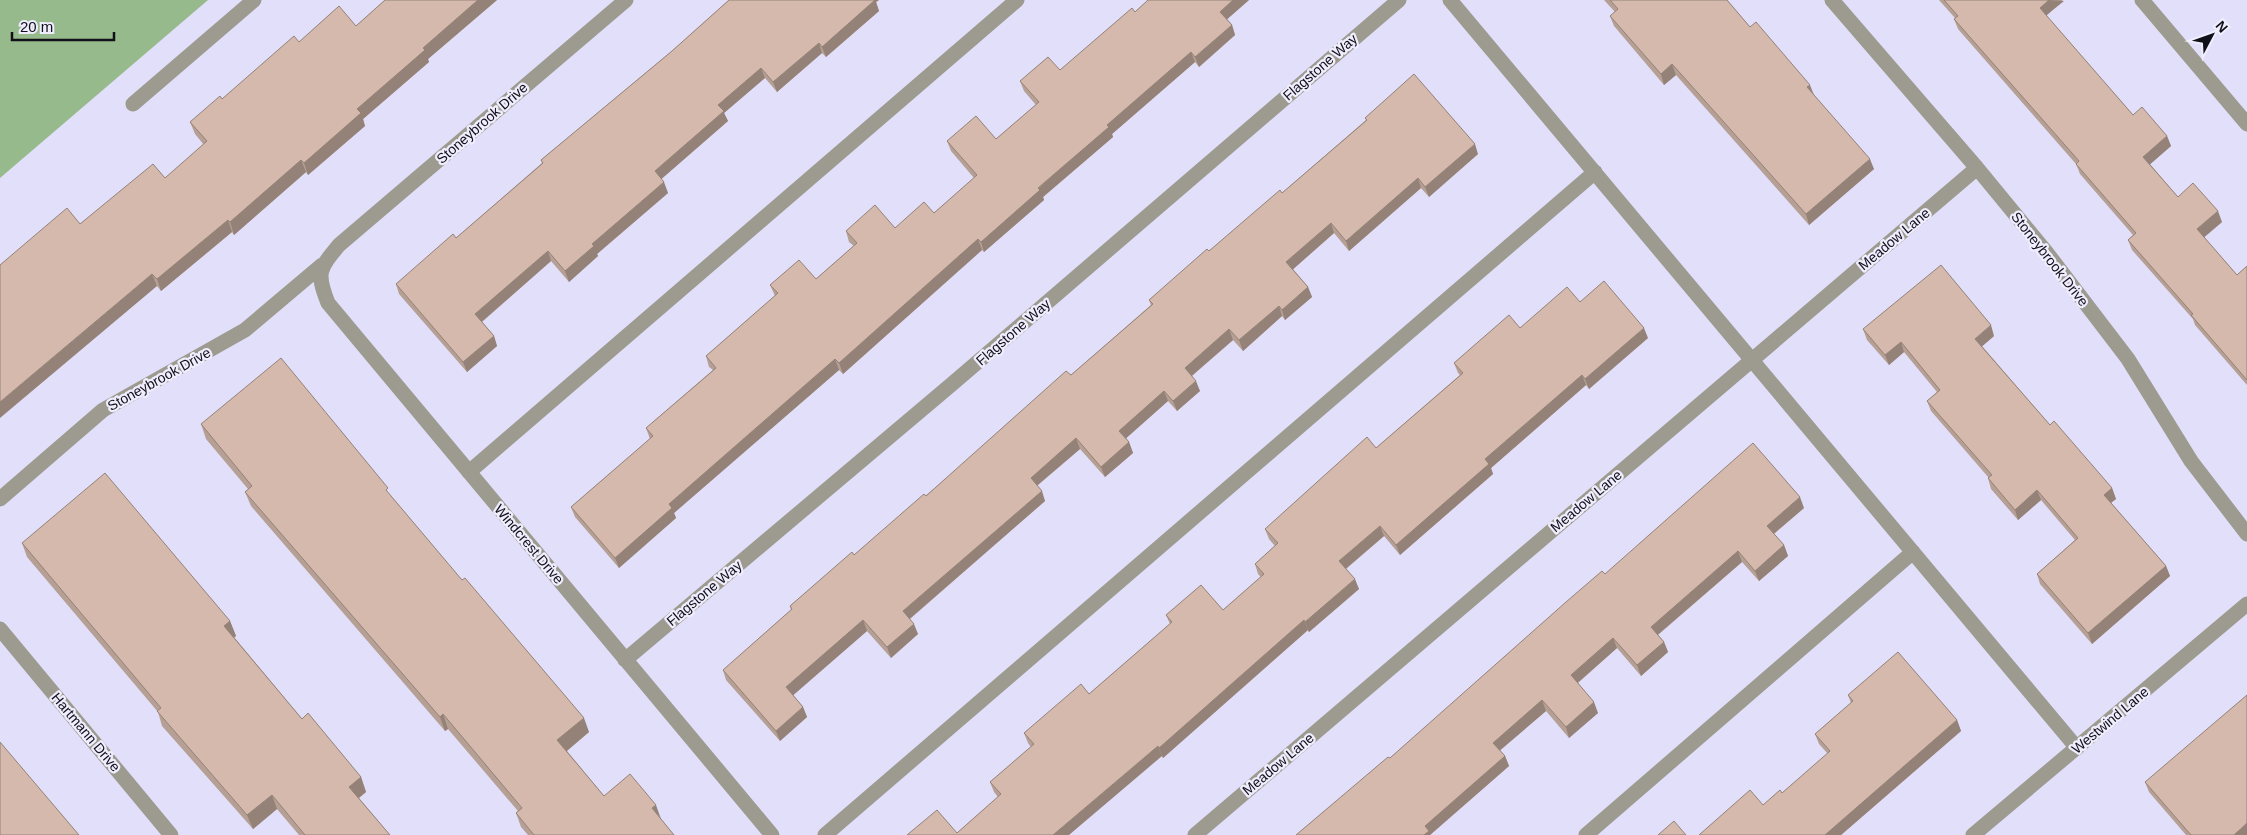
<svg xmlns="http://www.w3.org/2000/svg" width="2247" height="835" viewBox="0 0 2247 835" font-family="Helvetica,sans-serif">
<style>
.forest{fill:#97ba8c}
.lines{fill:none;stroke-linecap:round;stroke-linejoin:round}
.lane{stroke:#9d9a8f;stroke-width:15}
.street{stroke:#9d9a8f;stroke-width:15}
.wall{fill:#b69f94}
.shaded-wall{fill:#948278}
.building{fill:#d4b9ac;stroke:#948278}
.labels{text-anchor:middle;stroke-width:4.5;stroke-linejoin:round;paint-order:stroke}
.street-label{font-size:14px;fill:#111018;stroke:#f0eefe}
</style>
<rect width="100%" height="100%" fill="#e2dffa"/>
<path class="forest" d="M0 0H208L0 178Z"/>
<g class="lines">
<path class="lane" d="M1450 0 2077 748
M2142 0 2247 124
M133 104 254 0
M469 472 1017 0
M825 835 1595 172
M1586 835 1913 552"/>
<path class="street" d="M626 0 339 245C319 269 316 273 328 303L772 835
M1832 0 1977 168 2047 253 2128 359 2191 461 2247 534
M0 499 103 410 245 330 322 265
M0 629 171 835
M625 660 952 384 1399 0
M1195 835 1977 168
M1973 835 2247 604"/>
</g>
<path class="wall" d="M385 0H497L428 59 429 62 363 119 365 126 308 175 306 172 234 235 232 232 161 291 157 286 80 224 165 178 204 145 195 134 190 122 222 99 299 42 356 26Z
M729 0H879L876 2 879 11 826 57 822 53 777 92 765 78 724 113 728 121 661 179 668 193 597 254 598 256 569 282 551 261 482 322 494 336 497 346 467 372 399 294 396 284 456 238 542 163 541 160 672 51Z
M1148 0H1249L1227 19 1232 25 1235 35 1199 67 1195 62 1112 134 1113 137 1043 197 1044 200 984 252 982 250 843 374 839 370 674 513 676 518 619 568 575 517 571 507 650 439 646 428 713 370 709 367 706 356 775 296 770 285 816 279 854 246 849 242 846 231 895 228 934 213 974 178 951 151 947 141 996 139 1036 105 1024 91 1020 81 1060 70 1135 12Z
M1604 0H1727L1750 27 1813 94 1874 169 1809 225 1676 75 1664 85 1614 26 1610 16 1615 12Z
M1939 0H2063L2046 16 2133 115 2167 136 2171 146 2150 164 2178 197 2222 222 2204 237 2237 275 2247 266V385L2195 325 2193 319 2132 250 2128 240 2133 235 2080 174 2076 164 1958 29 1954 19 1955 18Z
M1365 118 1478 154 1429 197 1421 188 1349 251 1334 233 1293 269 1308 287 1312 297 1285 320 1282 316 1243 351 1233 340 1192 376 1200 391 1177 411 1168 401 1126 438 1129 442 1133 453 1105 477 1080 449 1037 486 1045 501 910 619 918 634 891 658 867 631 793 695 803 707 807 717 780 741 726 680 723 670 791 610 790 606 854 555 1071 375 1151 305 1149 300 1282 193 1366 120Z
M1580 302 1648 338 1589 389 1586 385 1491 468 1493 474 1400 555 1384 536 1346 569 1359 589 1309 632 1308 630 1163 758 1162 756 957 833 998 797 994 792 990 782 1031 747 1028 743 1024 733 1089 694 1170 624 1166 615 1223 610 1261 577 1258 574 1255 564 1275 546 1269 539 1265 529 1376 448 1460 375 1458 373 1454 363 1520 328Z
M1863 329 1994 336 1982 346 2050 425 2112 488 2116 499 2111 503 2166 566 2170 576 2092 644 2040 584 2037 574 2075 540 2041 500 2018 520 1991 489 1988 478H1989L1931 411 1927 401 1937 392 1904 352 1889 365 1867 340Z
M201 424 391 496 589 732 567 751 604 796 661 819 674 835H528L521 827 516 813 518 811 448 729 445 731 251 506 245 492 248 489 206 439Z
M1804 508 1774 534 1784 545 1788 556 1759 581 1742 562 1658 635 1664 642 1668 652 1641 676 1617 648 1578 683 1598 713 1569 738 1546 711 1500 750 1505 756 1509 766 1430 835H1296L1390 758 1605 574Z
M22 543 230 621 236 636 234 637 302 719 361 777 366 792 359 798 390 835H299L277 809 253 829 162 726 158 712 27 557Z
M1848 695 1957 720 1961 731 1841 835H1699L1763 805 1782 793 1828 754 1819 744 1815 734 1851 703Z
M2145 782 2247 835H2186L2149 792Z"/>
<path class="shaded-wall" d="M478 0H497L428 59 429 62 363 119 365 126 308 175 304 163 357 109 423 48Z
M872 0H879L876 2 879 11 826 57 822 47Z
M1233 0H1249L1224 22 1220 12Z
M2049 0 2064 1 2043 18 2040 8Z
M1232 25 1235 35 1199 67 1195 57Z
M819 43 822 53 777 92 773 82Z
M1191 52 1195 62 1112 134 1113 137 1043 197 1044 200 984 252 981 242 1107 125Z
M1672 64 1676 75 1664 85 1661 74Z
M761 68 765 78 724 113 728 121 658 182 655 171 718 105Z
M1810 85 1814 95 1807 87Z
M2167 136 2171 146 2147 167 2143 157Z
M1475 144 1478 154 1429 197 1425 187Z
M1870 159 1874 169 1809 225 1806 214Z
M301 160 306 172 234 235 230 222Z
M1418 178 1421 188 1349 251 1346 241Z
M664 182 668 193 597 254 598 256 569 282 565 271 592 244Z
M2218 211 2222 222 2201 240 2197 229Z
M228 220 232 232 161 291 157 279Z
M1331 223 1334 233 1290 272 1286 262Z
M978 239 982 250 843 374 839 363Z
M548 251 551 261 479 324 475 314Z
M152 274 157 286 0 418V402Z
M1308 287 1312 297 1285 320 1282 310Z
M1279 306 1282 316 1243 351 1239 340Z
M1991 325 1994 336 1979 349 1975 339Z
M1644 328 1648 338 1589 389 1585 379Z
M1229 329 1233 340 1189 378 1185 368Z
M494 336 497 346 467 372 463 362Z
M1901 342 1904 352 1889 365 1885 355Z
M835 359 839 370 674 513 676 518 619 568 615 558 669 504Z
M1582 375 1586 385 1491 468 1493 474 1400 555 1396 545 1485 459Z
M1196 381 1200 391 1177 411 1173 401Z
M1164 391 1168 401 1123 441 1119 431Z
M1076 438 1080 449 1034 488 1031 478Z
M1129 442 1133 453 1105 477 1101 467Z
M2112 488 2116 499 2108 505 2104 495Z
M2037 490 2041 500 2018 520 2015 510Z
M1042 491 1045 501 907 621 903 611Z
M1800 497 1804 508 1771 536 1767 526Z
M1380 526 1384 536 1343 571 1339 561Z
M1784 545 1788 556 1759 581 1755 571Z
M1738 551 1742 562 1655 637 1651 627Z
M2166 566 2170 576 2092 644 2088 633Z
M1355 579 1359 589 1309 632 1305 622Z
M863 620 867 631 790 698 786 687Z
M1304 620 1308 630 1163 758 1159 748Z
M230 621 236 636 230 641 224 626Z
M914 624 918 634 891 658 887 647Z
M1613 638 1617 648 1575 685 1571 675Z
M1664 642 1668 652 1641 676 1637 665Z
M1542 700 1546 711 1497 753 1493 743Z
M1594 702 1598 713 1569 738 1566 727Z
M803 707 807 717 780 741 776 731Z
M443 714 448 729 445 731 440 717Z
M584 718 589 732 563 754 557 740Z
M1957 720 1961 731 1841 835H1825Z
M1158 746 1162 756 1069 835H1053Z
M1505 756 1509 766 1430 835H1424L1425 826Z
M361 777 366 792 355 801 349 787Z
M272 795 277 809 253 829 247 815Z
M656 805 661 819 652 808Z
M2247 823V835H2234Z"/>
<path class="building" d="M385 0H478L423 48 425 50 357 109 361 113 304 163 301 160 230 222 228 220 157 279 152 274 0 402V265L67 208 80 224 153 164 165 178 207 141 190 122 220 96 222 99 294 36 299 42 339 6 356 26Z
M729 0H875L822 47 819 43 773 82 761 68 718 105 724 111 655 171 664 182 592 244 594 246 565 271 548 251 475 314 494 336 463 362 396 284 453 234 456 238 543 163 541 160 672 51Z
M1148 0H1233L1220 12 1232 25 1195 57 1191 52 1107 125 1109 127 1038 188 1040 190 981 242 978 239 839 363 835 359 669 504 672 508 615 558 571 507 653 436 646 428 716 368 706 356 778 293 770 285 799 260 816 279 857 243 846 231 875 205 895 228 924 202 934 213 977 175 947 141 976 116 996 139 1039 102 1020 81 1048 57 1060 70 1132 8 1135 12Z
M1610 0H1727L1750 27 1756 22 1810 85 1807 87 1870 159 1806 214 1672 64 1661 74 1610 16 1618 9Z
M1944 0H2049L2040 8 2133 115 2142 107 2167 136 2143 157 2178 197 2193 183 2218 211 2197 229 2237 275 2247 266V380L2191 315 2193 314 2128 240 2136 233 2076 164 2079 161 1954 19 1958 16Z
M1414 74 1475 144 1425 187 1418 178 1346 241 1331 223 1286 262 1308 287 1282 310 1279 306 1239 340 1229 329 1185 368 1196 381 1173 401 1164 391 1119 431 1129 442 1101 467 1076 438 1031 478 1042 491 903 611 914 624 887 647 863 620 786 687 803 707 776 731 723 670 792 609 790 606 852 552 854 555 924 494 926 496 1066 371 1071 375 1153 304 1149 300 1207 249 1209 251 1280 190 1282 193 1367 120 1365 118Z
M1941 265 1991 325 1975 339 2050 425 2054 421 2112 488 2104 495 2166 566 2088 633 2037 574 2078 538 2037 490 2015 510 1988 478 1992 475 1927 401 1940 390 1901 342 1885 355 1863 329Z
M1604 281 1644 328 1585 379 1582 375 1485 459 1489 464 1396 545 1380 526 1339 561 1355 579 1305 622 1304 620 1159 748 1158 746 1053 835H907L937 810 957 833 1001 794 990 782 1034 744 1024 733 1081 684 1089 694 1172 622 1166 615 1201 585 1223 610 1264 574 1255 564 1278 543 1265 529 1367 437 1376 448 1463 373 1454 363 1509 315 1520 328 1567 287 1580 302Z
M281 358 388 488 386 490 462 580 465 578 584 718 557 740 604 796 630 774 656 805 652 808 674 835H534L516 813 522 808 443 714 440 717 245 492 252 486 201 424Z
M1753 443 1800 497 1767 526 1784 545 1755 571 1738 551 1651 627 1664 642 1637 665 1613 638 1571 675 1594 702 1566 727 1542 700 1493 743 1505 756 1425 826 1429 831 1424 835H1296L1388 757 1390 758 1566 602 1602 571 1605 574Z
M105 473 230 621 224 626 302 719 308 713 361 777 349 787 390 835H305L272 795 247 815 157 711 161 708 22 543Z
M1898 652 1957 720 1825 835H1699L1750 790 1763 805 1780 790 1782 793 1830 751 1815 734 1853 701 1848 695Z
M2247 695V823L2234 835H2191L2145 782Z
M0 742 79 835H0Z
M1674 821 1686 835H1658Z"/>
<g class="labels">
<g class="street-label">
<text transform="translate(1320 67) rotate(-41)" y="5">Flagstone Way</text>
<text transform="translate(482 123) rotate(-41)" y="5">Stoneybrook Drive</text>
<text transform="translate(1894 239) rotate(-40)" y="5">Meadow Lane</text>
<text transform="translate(2050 259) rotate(52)" y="5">Stoneybrook Drive</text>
<text transform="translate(1013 332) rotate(-41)" y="5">Flagstone Way</text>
<text transform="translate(159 379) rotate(-29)" y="5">Stoneybrook Drive</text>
<text transform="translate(1586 501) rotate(-40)" y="5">Meadow Lane</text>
<text transform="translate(529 544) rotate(50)" y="5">Windcrest Drive</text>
<text transform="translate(704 593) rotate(-40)" y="5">Flagstone Way</text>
<text transform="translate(2110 720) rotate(-40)" y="5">Westwind Lane</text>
<text transform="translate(86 732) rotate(50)" y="5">Hartmann Drive</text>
<text transform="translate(1278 764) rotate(-40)" y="5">Meadow Lane</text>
</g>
</g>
<g transform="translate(2212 35) rotate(49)" stroke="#f0eefe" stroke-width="4" paint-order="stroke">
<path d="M0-4L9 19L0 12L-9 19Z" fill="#111018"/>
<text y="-8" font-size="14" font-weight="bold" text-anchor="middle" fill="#111018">N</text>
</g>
<path d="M12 32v8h102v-8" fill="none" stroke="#111018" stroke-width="2.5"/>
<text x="20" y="32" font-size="15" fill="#111018" stroke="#f0eefe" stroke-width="4" paint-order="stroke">20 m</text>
</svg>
